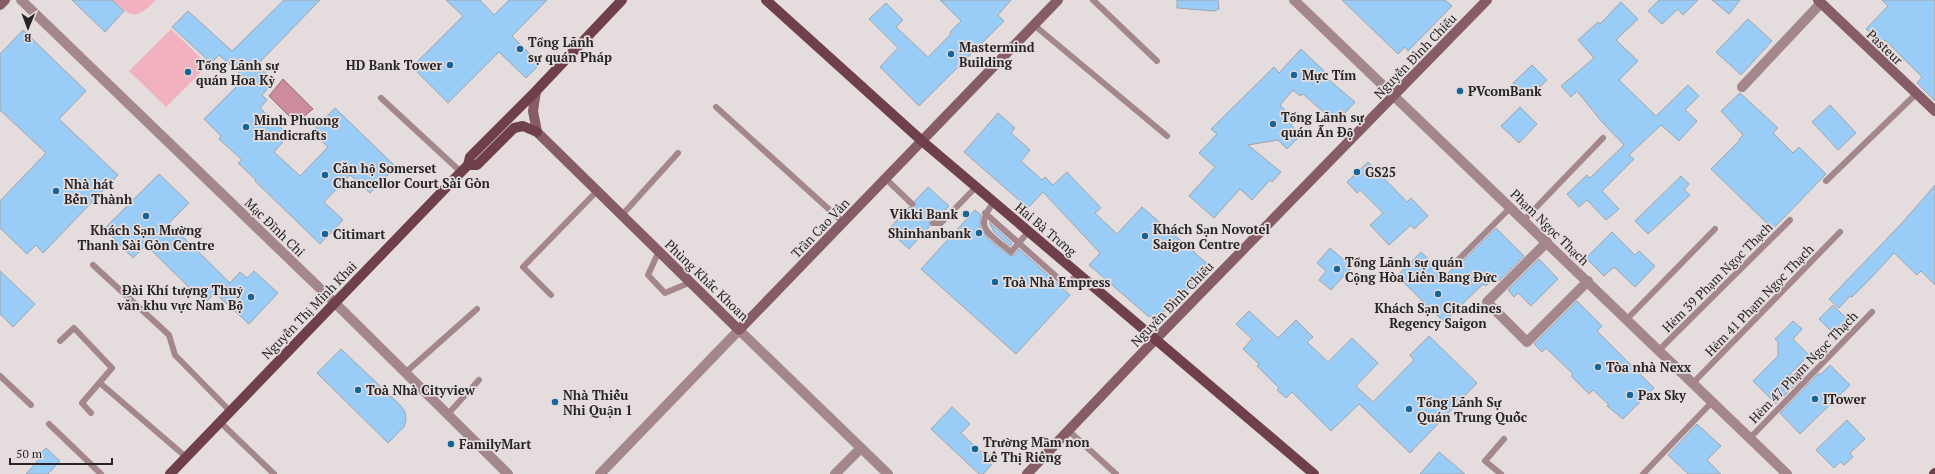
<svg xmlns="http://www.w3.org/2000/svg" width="1935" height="474" viewBox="0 0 1935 474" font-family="'PT Serif',serif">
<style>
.green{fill:#f1b1bf}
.water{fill:#cd8c9b;stroke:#9c6d78}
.building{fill:#99cdf7;stroke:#9fa5a9}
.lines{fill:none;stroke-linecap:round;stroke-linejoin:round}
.service{stroke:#a4878d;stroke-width:6}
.minor{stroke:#a4878d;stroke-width:10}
.tertiary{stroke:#a4878d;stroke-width:10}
.secondary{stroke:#865d66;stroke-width:10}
.primary{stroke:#6f3f4b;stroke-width:10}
.poi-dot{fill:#176598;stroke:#e4dcdd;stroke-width:1.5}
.labels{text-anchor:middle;stroke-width:3.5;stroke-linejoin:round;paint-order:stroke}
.poi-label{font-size:13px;font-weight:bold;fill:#282425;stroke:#e4dcdd;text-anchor:start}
.street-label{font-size:13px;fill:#282425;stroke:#e4dcdd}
</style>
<rect width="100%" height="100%" fill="#e4dcdd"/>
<path class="green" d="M112 0H156C137 19 132 19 112 0Z
M171 29 208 65 166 107 129 71Z"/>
<path class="water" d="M283 79 313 109 296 123 269 96Z"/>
<path class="building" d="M72 0H112L124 11 105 32Z
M284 0H320L257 65 274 81 262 95 267 100 260 108 289 135 274 152 300 176 328 147 312 132 335 108 396 167 370 193 350 175 324 202 343 220 320 244 255 181 256 180 238 163 242 160 219 139 221 136 204 119 245 78 219 55 211 63 172 27 188 11 232 51Z
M446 0H480L494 15 509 0H547L512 36 540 64 526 78 499 52 448 103 412 67 463 16Z
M940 0H1011L998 15 1004 21 919 106 880 67 898 48 869 19 886 3 903 20 896 27 928 57 951 34 950 32 961 21Z
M1177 0H1218L1219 9 1214 11 1177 8Z
M1342 0H1445L1452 6 1408 51 1405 47 1398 54Z
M1659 0H1698L1683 15 1678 9 1662 24 1648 11Z
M1712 0H1740L1729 14Z
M1882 0H1935V101L1917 83 1922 77 1885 40 1882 44 1866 29 1888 6Z
M1621 2 1638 19 1616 40 1638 61 1619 80 1656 116 1688 85 1699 96 1685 110 1697 121 1679 141 1661 125 1629 155 1634 159 1602 191 1619 209 1606 220 1587 200 1579 207 1567 194 1587 175 1590 178 1624 145 1602 122 1577 91 1571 97 1561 86 1594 58 1578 40 1598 22 1600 24Z
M1748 19 1772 41 1741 75 1716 52Z
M23 30 86 91 59 119 118 175 43 253 36 245 27 254 0 228V201L46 153 0 110V54Z
M1301 49 1324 71 1322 74 1355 102 1336 123 1303 94 1300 96 1293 90 1280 105 1295 121 1291 125 1301 135 1287 149 1278 140 1248 145 1281 172 1272 182 1270 180 1252 200 1240 189 1214 218 1189 196 1215 167 1199 153 1217 134 1211 129 1274 67 1279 73Z
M1532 65 1547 80 1528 98 1513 83Z
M1740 93 1778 128 1773 133 1793 153 1799 147 1826 174 1773 229 1711 169 1740 140 1739 139 1743 135 1721 111Z
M1830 105 1856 133 1838 150 1812 122Z
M1520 107 1537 124 1519 143 1501 126Z
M998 113 1015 128 1011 133 1030 150 1021 161 1042 180 1045 177 1053 185 1067 172 1101 208 1095 213 1117 234 1142 207 1211 267 1162 314 1153 318 1148 316 1089 265 1100 253 1043 192 1028 208 964 152Z
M1368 162 1407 202 1411 198 1428 216 1414 229 1411 225 1389 245 1370 225 1383 213 1360 190 1357 193 1347 182Z
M159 174 189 203 169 223 230 283 240 272 247 278 254 271 278 293 249 324 215 293 205 303 146 245 133 258 104 229Z
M1681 176 1689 184 1684 190 1690 195 1648 234 1635 221Z
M1935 185V285L1921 271 1917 275 1894 253 1870 279 1852 297 1850 296 1839 308 1829 299 1902 223Z
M928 187 949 206 937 218 929 220 930 226 909 249 888 230 909 207 913 208 915 207V201Z
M975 210 981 215 980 227 988 239 1010 256 1014 255 1019 249 1070 295 1016 354 921 269Z
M989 222 1012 243 1010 246 994 232Z
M1496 228 1524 256 1499 281 1495 277 1486 286 1483 284 1444 322 1397 276 1421 252 1445 276 1452 269 1456 268Z
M1612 232 1635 255 1639 251 1655 266 1635 287 1614 267 1604 276 1586 258Z
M1330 248 1352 267 1331 290 1319 280 1326 271 1317 263Z
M1539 259 1558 279 1531 306 1518 293 1514 297 1508 290Z
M0 271 35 304 13 327 0 314Z
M1577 301 1602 326 1597 331 1654 388 1623 419 1607 406 1609 405 1593 390 1589 394 1571 376 1573 374 1546 348 1542 352 1534 344Z
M1833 305 1850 322 1836 336 1819 319Z
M1249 311 1278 338 1296 320 1313 337 1307 342 1328 362 1352 338 1378 363 1356 386 1373 402 1414 360 1410 355 1429 336 1477 383 1410 453 1359 404 1331 431 1292 392 1286 398 1277 390 1279 388 1257 366 1259 364 1243 349 1252 339 1236 324Z
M1793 321 1802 329 1793 339 1809 355 1789 375H1805L1776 404 1753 381 1778 356V342L1775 339Z
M341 349 401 406 405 412 406 420 404 427 388 443 317 373Z
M1830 365 1850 385 1800 434 1780 413 1818 374H1821Z
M952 407 970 424 961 433 981 452 983 450 995 461 983 474H979L931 429Z
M1847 420 1865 439 1850 453 1853 457 1844 465 1840 462 1834 468 1816 450Z
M1697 424 1721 446 1707 460 1721 474H1688L1668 455Z
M46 448 60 461 48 474H26L40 458 38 456Z
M1439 452 1465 474H1420Z"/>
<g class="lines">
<path class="service" d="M1093 0 1157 61
M1034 25 1167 136
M381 98 461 172
M716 107 843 222
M886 179 912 204
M1826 181 1916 94
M994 202C972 229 990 234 1011 252L1029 231
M985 213 1067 286 1078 273
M622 215 678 153
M1524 220 1603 138
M933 223H941L976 187
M659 251 648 275 665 293 691 282
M93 265 169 335 175 355 229 410
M1453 265 1511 207
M551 295 523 267 597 191
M1627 319 1715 229
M60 341 74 328 112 368 82 403 91 413
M1659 350 1790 220
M405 373 477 309
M0 376 31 405
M100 383 186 457
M1693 383 1840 232
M447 415 479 380
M220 422 274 474
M49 424 101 474
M1069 431 1116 474
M1750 438 1872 312
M1501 474 1485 461 1504 439
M1643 474 1712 402"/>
<path class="minor" d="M1742 87 1821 3
M1547 242 1487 302 1527 342 1588 281
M835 474 861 448"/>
<path class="tertiary" d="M21 0 335 303 508 474
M1294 0 1787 474
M600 474 739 330 888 474"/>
<path class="secondary" d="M1818 0 1935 111
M0 5 5 0
M536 91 533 111 537 132 739 330 1058 0
M1027 474 1145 350 1487 0"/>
<path class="primary" d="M766 0 922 141 1314 474
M468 165H477L514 128 523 126 537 132
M170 474 461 172 468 165 470 157 536 91 622 0
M1934 474 1935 473"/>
</g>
<g class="poi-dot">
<circle cx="520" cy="49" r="4"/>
<circle cx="951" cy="54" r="4"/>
<circle cx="450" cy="65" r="4"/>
<circle cx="188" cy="72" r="4"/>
<circle cx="1294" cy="75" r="4"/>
<circle cx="1460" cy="91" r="4"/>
<circle cx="1273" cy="124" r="4"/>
<circle cx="246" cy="127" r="4"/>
<circle cx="1357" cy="172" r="4"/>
<circle cx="325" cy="175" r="4"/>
<circle cx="56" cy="191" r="4"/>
<circle cx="966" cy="214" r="4"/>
<circle cx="146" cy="216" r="4"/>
<circle cx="979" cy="233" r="4"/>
<circle cx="325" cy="234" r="4"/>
<circle cx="1145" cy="236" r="4"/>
<circle cx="1337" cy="269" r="4"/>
<circle cx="995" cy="282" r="4"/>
<circle cx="1438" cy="294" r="4"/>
<circle cx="251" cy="297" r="4"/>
<circle cx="1598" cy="367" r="4"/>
<circle cx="358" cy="390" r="4"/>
<circle cx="1630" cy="395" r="4"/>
<circle cx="1815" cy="399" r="4"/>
<circle cx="555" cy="402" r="4"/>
<circle cx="1409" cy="409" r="4"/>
<circle cx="451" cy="444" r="4"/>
<circle cx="975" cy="449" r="4"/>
</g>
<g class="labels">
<g class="poi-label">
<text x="528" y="47">Tổng Lãnh<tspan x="528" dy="15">sự quán Pháp</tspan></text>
<text x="959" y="52">Mastermind<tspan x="959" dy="15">Building</tspan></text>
<text x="196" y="70">Tổng Lãnh sự<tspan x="196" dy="15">quán Hoa Kỳ</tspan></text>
<text x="442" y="70" text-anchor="end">HD Bank Tower</text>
<text x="1302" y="80">Mực Tím</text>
<text x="1468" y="96">PVcomBank</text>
<text x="1281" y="122">Tổng Lãnh sự<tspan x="1281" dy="15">quán Ấn Độ</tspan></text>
<text x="254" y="125">Minh Phuong<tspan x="254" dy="15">Handicrafts</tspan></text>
<text x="333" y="173">Căn hộ Somerset<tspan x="333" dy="15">Chancellor Court Sài Gòn</tspan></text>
<text x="1365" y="177">GS25</text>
<text x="64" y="189">Nhà hát<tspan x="64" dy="15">Bến Thành</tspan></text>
<text x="958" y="219" text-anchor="end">Vikki Bank</text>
<text x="1153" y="234">Khách Sạn Novotel<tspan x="1153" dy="15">Saigon Centre</tspan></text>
<text x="146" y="235" text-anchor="middle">Khách Sạn Mường<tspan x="146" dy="15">Thanh Sài Gòn Centre</tspan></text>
<text x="971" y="238" text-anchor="end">Shinhanbank</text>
<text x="333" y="239">Citimart</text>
<text x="1345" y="267">Tổng Lãnh sự quán<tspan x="1345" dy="15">Cộng Hòa Liên Bang Ðức</tspan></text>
<text x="1003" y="287">Toà Nhà Empress</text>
<text x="243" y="295" text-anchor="end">Đài Khí tượng Thuỷ<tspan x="243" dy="15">văn khu vực Nam Bộ</tspan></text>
<text x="1438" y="313" text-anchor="middle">Khách Sạn Citadines<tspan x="1438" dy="15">Regency Saigon</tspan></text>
<text x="1606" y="372">Tòa nhà Nexx</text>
<text x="366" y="395">Toà Nhà Cityview</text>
<text x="563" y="400">Nhà Thiếu<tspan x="563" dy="15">Nhi Quận 1</tspan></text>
<text x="1638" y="400">Pax Sky</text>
<text x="1823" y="404">ITower</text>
<text x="1417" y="407">Tổng Lãnh Sự<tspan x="1417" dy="15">Quán Trung Quốc</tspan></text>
<text x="983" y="447">Trường Mầm non<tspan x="983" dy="15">Lê Thị Riêng</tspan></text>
<text x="459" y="449">FamilyMart</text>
</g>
<g class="street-label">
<text transform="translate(1885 47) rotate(44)" y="5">Pasteur</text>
<text transform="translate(1415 56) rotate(-46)" y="5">Nguyễn Đình Chiểu</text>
<text transform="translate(275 227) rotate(44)" y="5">Mạc Đĩnh Chi</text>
<text transform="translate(1550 227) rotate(44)" y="5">Phạm Ngọc Thạch</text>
<text transform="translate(820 228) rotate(-46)" y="5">Trần Cao Vân</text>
<text transform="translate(1046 229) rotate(40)" y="5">Hai Bà Trưng</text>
<text transform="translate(1717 277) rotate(-45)" y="5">Hẻm 39 Phạm Ngọc Thạch</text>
<text transform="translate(707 280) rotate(44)" y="5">Phùng Khắc Khoan</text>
<text transform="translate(1759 300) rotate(-46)" y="5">Hẻm 41 Phạm Ngọc Thạch</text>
<text transform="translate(1172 304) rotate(-46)" y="5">Nguyễn Đình Chiểu</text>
<text transform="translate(309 310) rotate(-46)" y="5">Nguyễn Thị Minh Khai</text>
<text transform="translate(1803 367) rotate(-46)" y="5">Hẻm 47 Phạm Ngọc Thạch</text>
</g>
</g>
<g transform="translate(28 28) rotate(181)" stroke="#e4dcdd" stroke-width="3" paint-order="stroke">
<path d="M0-3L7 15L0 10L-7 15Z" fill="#282425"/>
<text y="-6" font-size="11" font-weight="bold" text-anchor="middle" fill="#282425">B</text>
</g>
<path d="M10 458v6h102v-6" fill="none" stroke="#282425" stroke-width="2"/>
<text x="16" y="458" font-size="12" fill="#282425" stroke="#e4dcdd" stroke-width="3" paint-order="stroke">50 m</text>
</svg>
